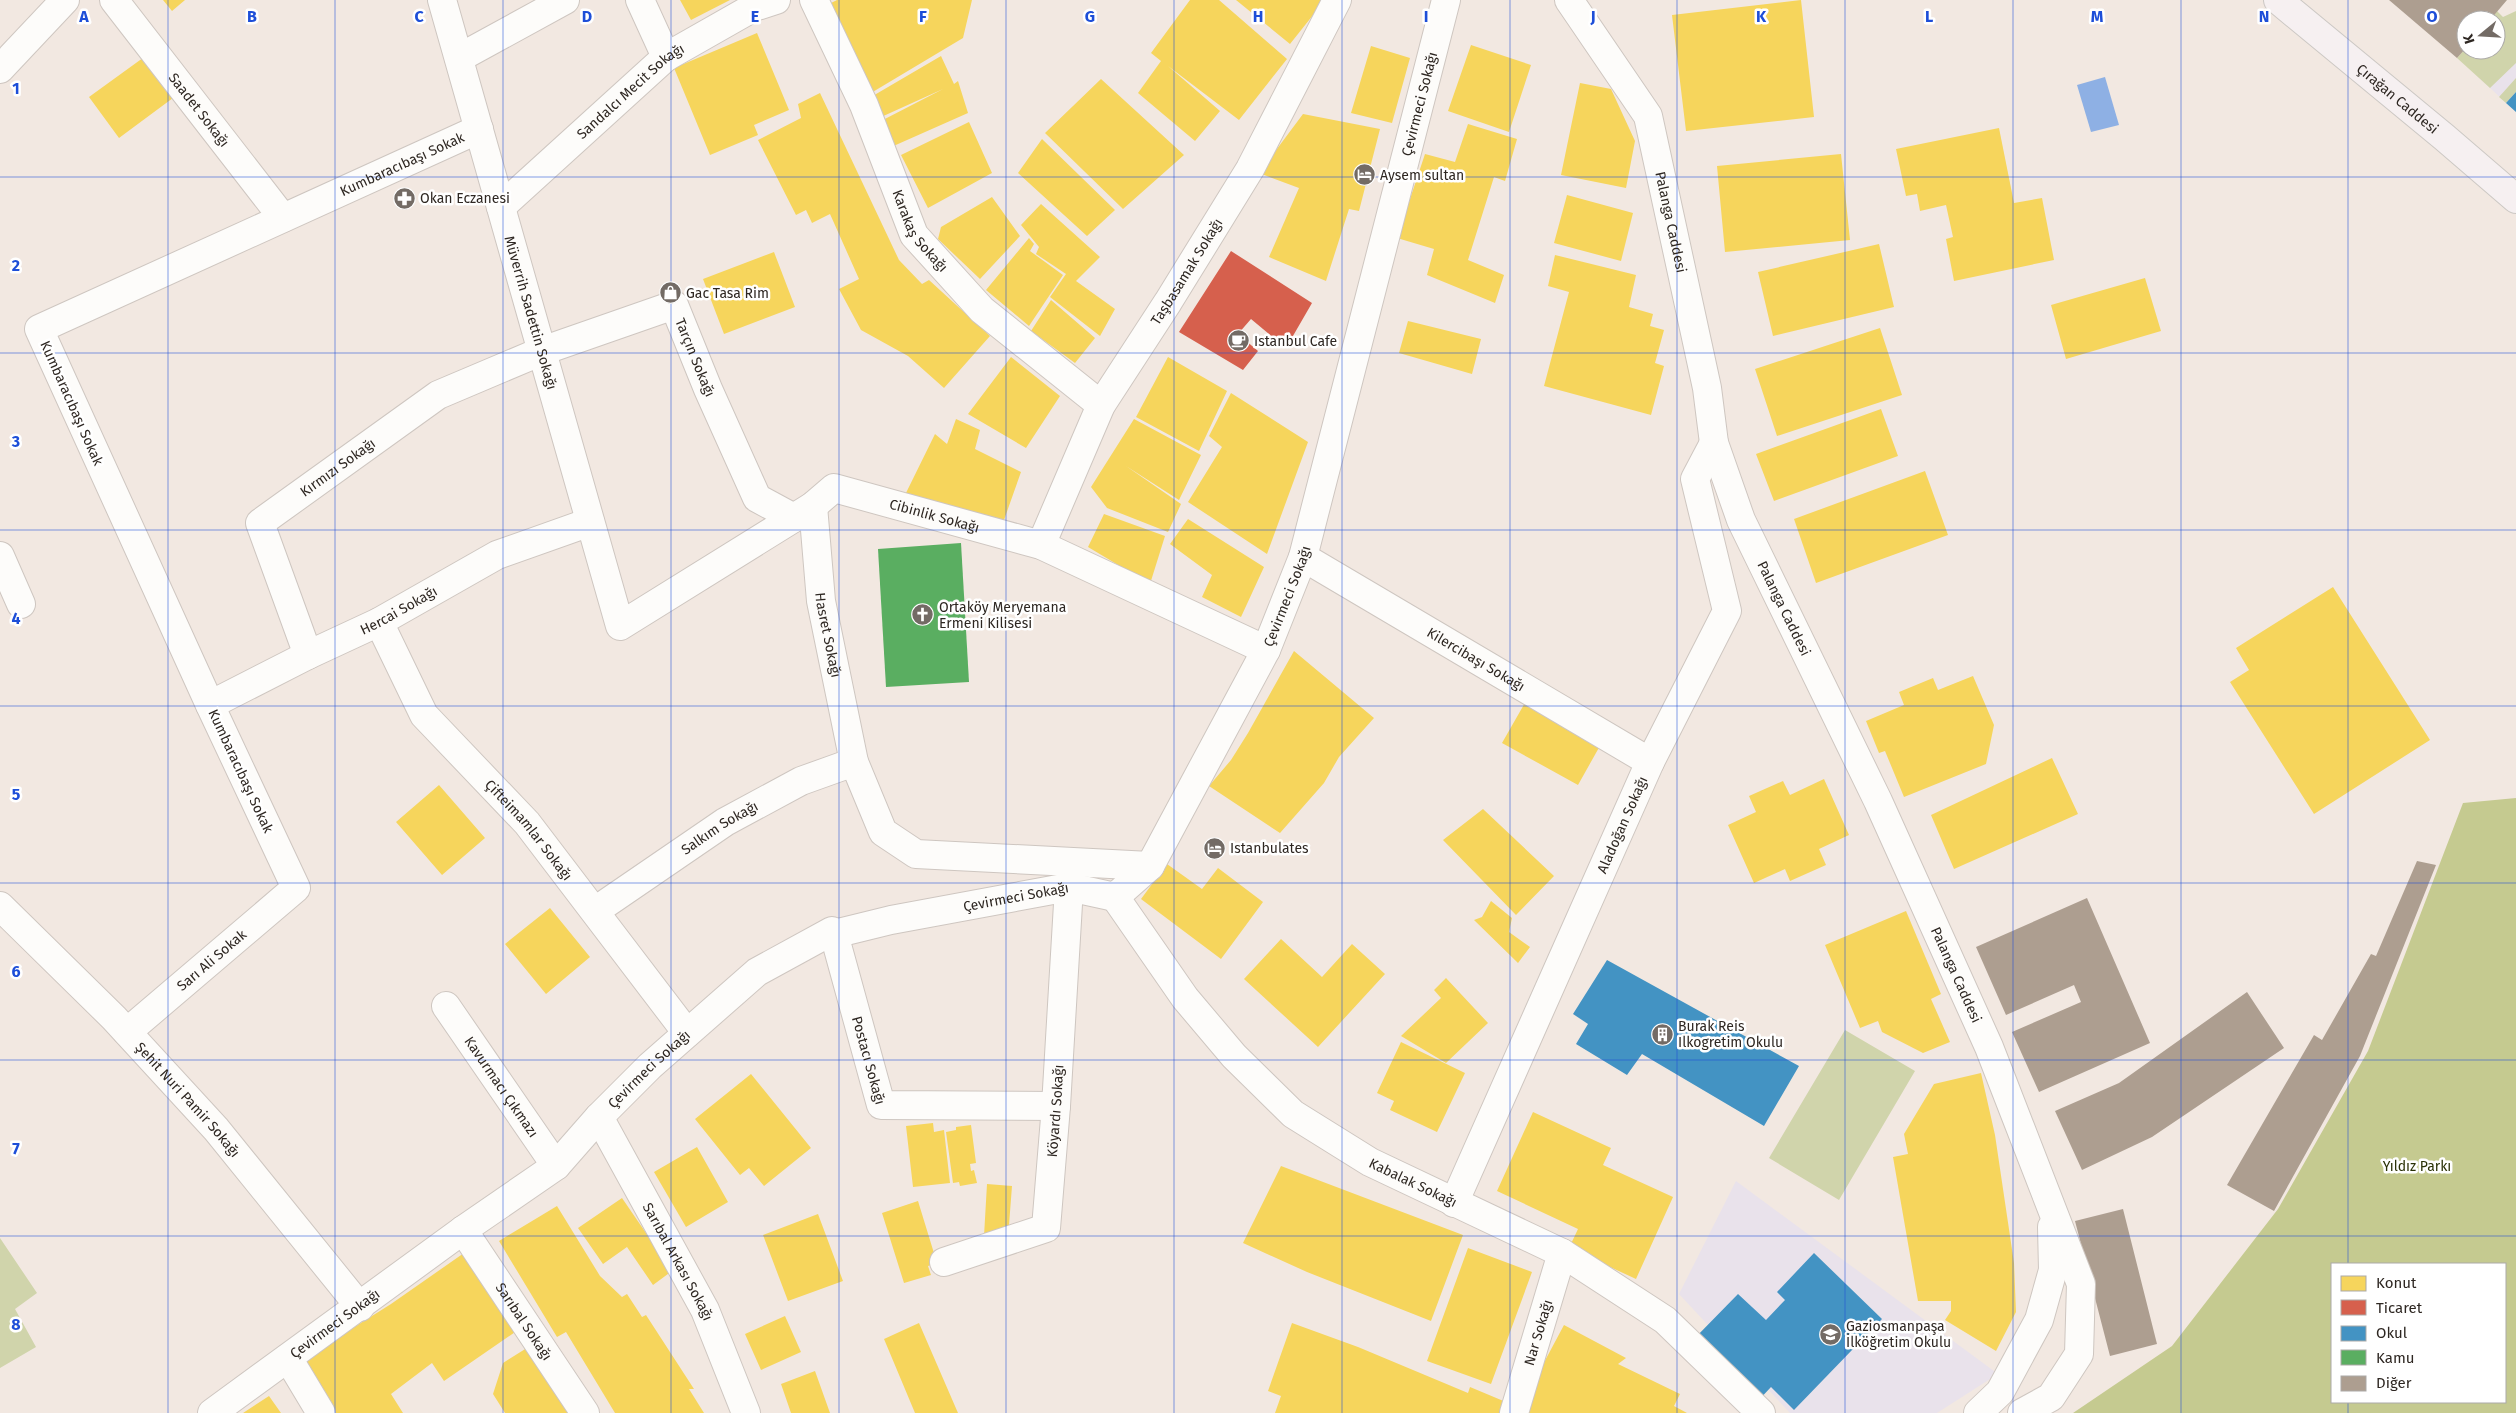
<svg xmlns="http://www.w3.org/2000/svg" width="2516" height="1413" viewBox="0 0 2516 1413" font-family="'Fira Sans',sans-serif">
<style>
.education{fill:#e9e2eb}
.green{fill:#d0d4ab}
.forest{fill:#c5ca90;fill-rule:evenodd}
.water{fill:#8eb0e4}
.homes{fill:#f6d55c}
.shops{fill:#d6604d}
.schools{fill:#4393c3}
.public{fill:#5aae61}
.building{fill:#ad9e90}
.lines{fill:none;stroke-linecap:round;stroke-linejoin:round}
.minor-casing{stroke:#cec6c0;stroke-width:30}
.secondary-casing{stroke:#cec6c0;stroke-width:30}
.primary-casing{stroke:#ccc8c4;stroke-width:30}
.minor{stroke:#fdfcfa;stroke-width:28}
.secondary{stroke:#fdfcfa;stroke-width:28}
.primary{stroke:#f6f0f1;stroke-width:28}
.grid{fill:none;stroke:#1d4ed8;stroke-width:1;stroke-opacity:0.55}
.labels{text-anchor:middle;stroke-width:5;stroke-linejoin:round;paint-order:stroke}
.street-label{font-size:14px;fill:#2e2722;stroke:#fff}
.poi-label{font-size:14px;fill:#2e2722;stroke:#fff;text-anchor:start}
.park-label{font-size:14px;fill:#2a3106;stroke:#fff}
.grid-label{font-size:16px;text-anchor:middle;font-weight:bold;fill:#1d4ed8;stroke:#fff;stroke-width:5;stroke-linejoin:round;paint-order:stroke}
</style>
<rect width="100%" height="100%" fill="#f2e8e1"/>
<path class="education" d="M2516 32V112L2476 75Z
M1736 1181 1998 1374 1937 1413H1790L1679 1294Z"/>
<path class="green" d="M2497 11 2503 17 2516 11V63L2490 88 2457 58 2466 48V50H2496V20H2490Z
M2516 78V92L2506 103 2499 97Z
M1845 1030 1915 1071 1839 1200 1769 1158Z
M0 1238 37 1293 15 1309 36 1347 0 1368Z"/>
<path class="forest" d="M2516 798V1413H2073L2172 1346 2278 1209 2368 1051 2463 803ZM2332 1264H2505V1402H2332Z"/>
<path class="water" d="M2105 77 2119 125 2091 132 2077 85Z"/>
<path class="homes" d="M163 0H185L172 11Z
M680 0H730L691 20Z
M837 0H972L963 38 871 93 825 6Z
M1190 0H1219L1287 59 1239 120 1168 66 1220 111 1195 141 1138 93 1161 61 1151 53Z
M1236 0H1325L1290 44Z
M1801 0 1814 117 1686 131 1672 15Z
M757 33 789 110 754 125 758 135 710 155 674 68Z
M1471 45 1531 65 1509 132 1448 111Z
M1371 46 1410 58 1392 123 1351 113Z
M147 55 177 95 119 138 89 97Z
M941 56 954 84 958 81 968 113 889 148 879 122 943 89 879 118 871 97Z
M1101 79 1184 155 1123 209 1045 133Z
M1580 83 1611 89 1635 141 1626 188 1561 175Z
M820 93 899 260 922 284 929 280 990 336 944 388 908 356 861 330 839 289 859 279 830 214 812 223 806 210 796 215 758 140 801 118 798 104Z
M1303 114 1380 129 1359 211 1349 209 1326 281 1269 257 1299 188 1259 173Z
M969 122 992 173 928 208 901 155Z
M1468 124 1517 139 1505 181 1494 177 1468 260 1504 275 1495 303 1427 275 1434 249 1397 238 1425 154 1455 162Z
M1999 128 2014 203 2042 198 2054 260 1954 281 1946 239 1953 237 1946 205 1920 211 1917 194 1906 196 1896 149Z
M1042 139 1115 210 1087 236 1018 173Z
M1841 154 1850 240 1725 252 1717 166Z
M1567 195 1633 213 1621 261 1554 243Z
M992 197 1020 236 980 279 938 239 941 227Z
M1041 204 1100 257 1076 281 1115 309 1100 336 1050 297 1066 274 1036 254 1039 247 1021 225Z
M1029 238 1034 244 1030 251 1063 275 1029 326 986 290Z
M1879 244 1894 307 1773 336 1758 272Z
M774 252 795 307 724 334 703 279Z
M1555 255 1636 275 1629 307 1653 314 1650 326 1664 330 1655 363 1664 366 1651 415 1544 386 1569 292 1548 286Z
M2145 278 2161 331 2066 359 2051 305Z
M1051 300 1095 338 1075 363 1031 331Z
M1408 321 1481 339 1472 374 1399 353Z
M1880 328 1902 395 1777 436 1755 369Z
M1011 357 1060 396 1026 448 968 414Z
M1168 357 1227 391 1199 451 1136 417Z
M1231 393 1308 442 1267 554 1188 502 1222 447 1209 436Z
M1881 409 1898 456 1774 501 1756 454Z
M956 419 980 430 975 449 1021 472 1004 520 904 497 935 434 947 444Z
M1134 419 1201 455 1179 500 1126 466 1181 504 1168 532 1107 508 1091 487Z
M1925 471 1948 535 1816 583 1794 519Z
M1104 514 1165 536 1150 584 1088 547Z
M1188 519 1264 567 1241 617 1202 597 1212 575 1170 544Z
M2333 587 2430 740 2314 814 2230 682 2249 670 2236 648Z
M1294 651 1374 718 1339 757 1324 783 1280 833 1209 786 1231 760 1248 733Z
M1973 676 1994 725 1986 764 1904 797 1885 751 1879 753 1866 721 1904 705 1899 692 1933 678 1938 690Z
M1526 701 1601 744 1578 785 1502 743Z
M2052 758 2078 814 1954 869 1931 815Z
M1824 779 1849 835 1819 849 1826 865 1790 881 1785 869 1754 883 1728 825 1756 812 1749 796 1783 781 1790 795Z
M439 785 485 838 442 875 396 822Z
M1483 809 1554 876 1516 915 1443 840Z
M1167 864 1202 889 1218 868 1263 902 1221 959 1141 899Z
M1491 901 1512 918 1509 932 1530 947 1518 963 1474 920 1482 917Z
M550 908 590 957 546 994 505 944Z
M1906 911 1941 994 1931 999 1950 1042 1923 1053 1882 1032 1878 1021 1860 1028 1825 945Z
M1281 939 1322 977 1352 944 1385 974 1318 1047 1244 979Z
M1446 978 1488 1023 1446 1063 1401 1036 1441 998 1434 990Z
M1401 1042 1465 1073 1437 1132 1390 1110 1394 1101 1377 1093Z
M1981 1073 1995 1135 2014 1263 2016 1312 1996 1351 1945 1320 1951 1311V1301H1918L1893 1157 1908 1154 1904 1134 1934 1084Z
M751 1074 811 1148 764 1186 749 1168 740 1175 695 1119Z
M1533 1112 1611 1148 1603 1165 1673 1197 1636 1279 1569 1248 1578 1229 1497 1191Z
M933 1123 934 1132 944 1130 950 1183 913 1187 906 1126Z
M971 1125 976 1163 970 1164 971 1171 974 1170 977 1183 960 1186 959 1182 953 1183 946 1132 956 1130V1127Z
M697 1147 728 1202 686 1227 654 1172Z
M1281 1166 1463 1235 1431 1321 1307 1272 1243 1243Z
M987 1184 1012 1186 1008 1238 984 1236Z
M622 1198 672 1271 653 1285 627 1247 603 1264 578 1228Z
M918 1201 937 1263 928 1266 931 1275 904 1283 882 1213Z
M557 1206 600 1276 622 1297 627 1294 642 1317 646 1315 694 1389H689L704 1413H615L566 1332 557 1337 499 1241Z
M818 1214 843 1281 788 1301 763 1235Z
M1468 1248 1532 1272 1491 1384 1427 1361Z
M464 1253 518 1330 444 1381 432 1363 391 1394 403 1413H336L302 1360 391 1304Z
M785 1316 801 1352 761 1370 745 1334Z
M919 1323 958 1413H915L884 1339Z
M1292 1323 1358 1347 1468 1393 1470 1387 1513 1405 1510 1413H1275L1281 1396 1268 1391Z
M1564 1325 1626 1358 1618 1364 1680 1394 1674 1406 1687 1413H1517Z
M530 1346 575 1413H505L493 1394 503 1363Z
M815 1371 830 1413H791L781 1384Z
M269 1396 281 1413H243Z"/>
<path class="shops" d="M1231 251 1312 303 1286 348 1251 319 1238 334 1258 351 1243 370 1179 332Z"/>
<path class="schools" d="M2516 92V112L2506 103Z
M1607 960 1799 1066 1764 1126 1642 1054 1627 1075 1576 1044 1588 1024 1573 1014Z
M1814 1253 1882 1319 1794 1410 1771 1387 1757 1402 1693 1340 1738 1294 1766 1320 1785 1300 1777 1292Z"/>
<path class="public" d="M961 543 969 682 886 687 878 549Z"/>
<path class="building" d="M2389 0H2507L2490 20H2466V48L2457 58Z
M2417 861 2436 865 2360 1056 2274 1211 2227 1185 2314 1035 2322 1040 2371 954 2376 956Z
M2087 898 2150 1043 2039 1092 2012 1032 2081 1002 2074 985 2006 1015 1976 947Z
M2247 992 2284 1048 2152 1137 2082 1170 2055 1111 2119 1083Z
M2123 1209 2157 1344 2110 1356 2075 1221Z"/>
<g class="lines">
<defs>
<g id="minor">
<path id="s1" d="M114 0 283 218"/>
<path id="s2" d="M442 0 620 626 813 506 834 488 1041 545 1266 650"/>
<path d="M640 0 666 57"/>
<path id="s3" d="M814 0 864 105 914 235 982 310 1101 405"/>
<path d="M459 58 565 0"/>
<path id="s4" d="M501 207 666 57 754 7 776 0"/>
<path id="s5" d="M813 506 821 601 854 762 883 832 916 854 1150 866"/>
<path id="s6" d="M1041 545 1101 405 1168 302 1250 169 1337 0"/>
<path d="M0 556 21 604"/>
<path id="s7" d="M1303 557 1650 762"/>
<path id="s8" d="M379 622 424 715 527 823 687 1033"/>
<path id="s9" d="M308 655 260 523 438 395 542 351 674 305 708 389 757 498 794 518"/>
<path id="s10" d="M210 705 308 655 379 622 497 555 590 522"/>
<path id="s11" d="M1115 897 1185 998 1234 1056 1293 1114 1370 1162 1562 1253 1665 1320 1761 1413"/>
<path id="s12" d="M0 906 114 1018 216 1129 360 1307"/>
<path id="s13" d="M595 911 725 822 801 781 854 762"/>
<path id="s14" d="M834 934 881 1105 1056 1106"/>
<path id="s15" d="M446 1006 556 1166"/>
<path id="s16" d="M127 1032 296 888 210 705 39 329 479 129"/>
<path id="s17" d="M599 1117 705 1310 746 1413"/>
<path id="s18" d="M1454 1203 1650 762 1727 611 1695 479 1714 443"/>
<path id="s19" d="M463 1230 585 1413"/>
<path id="s20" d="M944 1262 1046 1228 1056 1106 1069 887"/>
<path d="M288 1358 321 1413"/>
<path id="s21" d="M212 1413 463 1230 556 1166 599 1117 650 1066 757 972 832 931 834 934 891 920 1069 887 1115 897 1150 866 1266 650 1303 557 1446 0"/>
<path id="s22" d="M1514 1413 1562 1253"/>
</g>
<g id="secondary">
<path id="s23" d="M1569 0 1648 116 1707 388 1714 443 1741 520 1878 801 1989 1047 2081 1284 2079 1354 2051 1397 2022 1413"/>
<path d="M0 69 65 0"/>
<path d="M1978 1413 2000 1392 2039 1320 2053 1270 2052 1227"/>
</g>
<g id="primary">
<path id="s24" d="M2278 0 2444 137 2516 199"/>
</g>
</defs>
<use href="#minor" class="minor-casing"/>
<use href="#secondary" class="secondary-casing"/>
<use href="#primary" class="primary-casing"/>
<use href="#minor" class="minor"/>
<use href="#secondary" class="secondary"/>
<use href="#primary" class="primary"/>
</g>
<path class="grid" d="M168 0V1413M335 0V1413M503 0V1413M671 0V1413M839 0V1413M1006 0V1413M1174 0V1413M1342 0V1413M1510 0V1413M1677 0V1413M1845 0V1413M2013 0V1413M2181 0V1413M2348 0V1264M0 177H2516M0 353H2516M0 530H2516M0 706H2516M0 883H2516M0 1060H2516M0 1236H2516M2348 1402V1413"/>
<defs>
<symbol id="hotel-disc" viewBox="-11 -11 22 22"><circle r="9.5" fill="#736b65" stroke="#fff"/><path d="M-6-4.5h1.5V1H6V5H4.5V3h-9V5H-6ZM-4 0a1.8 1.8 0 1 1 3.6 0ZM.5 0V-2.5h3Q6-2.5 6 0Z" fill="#fff"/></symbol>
<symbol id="pharmacy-disc" viewBox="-11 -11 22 22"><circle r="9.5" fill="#736b65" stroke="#fff"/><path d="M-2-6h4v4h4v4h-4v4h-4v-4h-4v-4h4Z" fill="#fff"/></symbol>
<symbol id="shop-disc" viewBox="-11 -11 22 22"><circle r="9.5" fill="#736b65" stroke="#fff"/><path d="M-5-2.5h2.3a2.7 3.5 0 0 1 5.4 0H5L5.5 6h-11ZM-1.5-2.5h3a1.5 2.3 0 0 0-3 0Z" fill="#fff"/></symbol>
<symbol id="cafe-disc" viewBox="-11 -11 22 22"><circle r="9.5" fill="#736b65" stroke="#fff"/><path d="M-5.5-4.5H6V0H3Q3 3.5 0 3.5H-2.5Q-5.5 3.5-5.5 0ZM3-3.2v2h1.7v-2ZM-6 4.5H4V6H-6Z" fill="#fff"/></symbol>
<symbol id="church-disc" viewBox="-11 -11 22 22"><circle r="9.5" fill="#736b65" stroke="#fff"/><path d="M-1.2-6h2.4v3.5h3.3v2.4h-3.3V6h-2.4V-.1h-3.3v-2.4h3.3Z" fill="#fff"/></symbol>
<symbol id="building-disc" viewBox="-11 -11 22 22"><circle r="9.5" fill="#736b65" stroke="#fff"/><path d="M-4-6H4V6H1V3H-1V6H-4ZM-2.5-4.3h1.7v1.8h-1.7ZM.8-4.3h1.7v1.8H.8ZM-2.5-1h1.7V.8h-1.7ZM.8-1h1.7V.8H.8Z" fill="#fff"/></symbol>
<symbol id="school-disc" viewBox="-11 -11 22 22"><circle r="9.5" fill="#736b65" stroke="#fff"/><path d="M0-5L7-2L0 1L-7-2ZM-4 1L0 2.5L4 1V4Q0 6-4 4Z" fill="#fff"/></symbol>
</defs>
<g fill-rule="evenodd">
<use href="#hotel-disc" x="1352" y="162" width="25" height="25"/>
<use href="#pharmacy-disc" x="392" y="186" width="25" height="25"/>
<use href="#shop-disc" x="658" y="280" width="25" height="25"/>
<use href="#cafe-disc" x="1226" y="328" width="25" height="25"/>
<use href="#church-disc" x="910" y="602" width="25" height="25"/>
<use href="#hotel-disc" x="1202" y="836" width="25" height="25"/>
<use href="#building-disc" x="1650" y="1022" width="25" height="25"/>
<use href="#school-disc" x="1818" y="1322" width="25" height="25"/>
</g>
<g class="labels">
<g class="street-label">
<text dy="5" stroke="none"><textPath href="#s4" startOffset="174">Sandalcı Mecit Sokağı</textPath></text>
<text dy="5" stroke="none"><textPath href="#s24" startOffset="155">Çırağan Caddesi</textPath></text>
<text dy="5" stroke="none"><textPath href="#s21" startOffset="1939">Çevirmeci Sokağı</textPath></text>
<text dy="5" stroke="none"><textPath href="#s1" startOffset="139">Saadet Sokağı</textPath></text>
<text dy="5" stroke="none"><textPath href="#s16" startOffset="1236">Kumbaracıbaşı Sokak</textPath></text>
<text dy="5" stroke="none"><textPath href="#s23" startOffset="249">Palanga Caddesi</textPath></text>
<text dy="5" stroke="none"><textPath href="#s3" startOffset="255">Karakaş Sokağı</textPath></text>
<text dy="5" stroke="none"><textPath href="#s6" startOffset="311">Taşbasamak Sokağı</textPath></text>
<text dy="5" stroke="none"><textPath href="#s2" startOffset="325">Müverrih Sadettin Sokağı</textPath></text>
<text dy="5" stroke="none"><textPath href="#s9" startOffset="669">Tarçın Sokağı</textPath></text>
<text transform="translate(72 403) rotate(66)" y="5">Kumbaracıbaşı Sokak</text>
<text dy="5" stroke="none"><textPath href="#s9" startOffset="236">Kırmızı Sokağı</textPath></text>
<text dy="5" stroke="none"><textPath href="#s2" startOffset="1010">Cibinlik Sokağı</textPath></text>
<text dy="5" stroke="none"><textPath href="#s21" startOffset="1429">Çevirmeci Sokağı</textPath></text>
<text dy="5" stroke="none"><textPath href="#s23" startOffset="654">Palanga Caddesi</textPath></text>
<text dy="5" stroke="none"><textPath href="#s10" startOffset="211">Hercai Sokağı</textPath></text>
<text dy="5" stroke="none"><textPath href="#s5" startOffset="130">Hasret Sokağı</textPath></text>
<text dy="5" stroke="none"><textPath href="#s7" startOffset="201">Kilercibaşı Sokağı</textPath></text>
<text transform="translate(241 771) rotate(65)" y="5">Kumbaracıbaşı Sokak</text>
<text dy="5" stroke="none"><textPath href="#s18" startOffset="414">Aladoğan Sokağı</textPath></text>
<text dy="5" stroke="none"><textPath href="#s13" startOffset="150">Salkım Sokağı</textPath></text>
<text dy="5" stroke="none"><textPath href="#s8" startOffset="259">Çifteimamlar Sokağı</textPath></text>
<text dy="5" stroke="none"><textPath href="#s21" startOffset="978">Çevirmeci Sokağı</textPath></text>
<text dy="5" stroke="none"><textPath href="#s16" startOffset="111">Sarı Ali Sokak</textPath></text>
<text dy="5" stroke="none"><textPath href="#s23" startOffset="1059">Palanga Caddesi</textPath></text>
<text dy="5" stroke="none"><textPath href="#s14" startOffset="131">Postacı Sokağı</textPath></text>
<text dy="5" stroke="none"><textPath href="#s21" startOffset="558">Çevirmeci Sokağı</textPath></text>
<text dy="5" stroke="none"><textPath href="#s15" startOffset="98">Kavurmacı Çıkmazı</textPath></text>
<text dy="5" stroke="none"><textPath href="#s12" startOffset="270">Şehit Nuri Pamir Sokağı</textPath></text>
<text dy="5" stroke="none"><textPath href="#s20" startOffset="225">Köyardı Sokağı</textPath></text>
<text dy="5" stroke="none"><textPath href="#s11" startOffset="420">Kabalak Sokağı</textPath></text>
<text dy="5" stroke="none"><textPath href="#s17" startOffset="165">Sarıbal Arkası Sokağı</textPath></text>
<text dy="5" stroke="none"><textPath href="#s19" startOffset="110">Sarıbal Sokağı</textPath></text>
<text dy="5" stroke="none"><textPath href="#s21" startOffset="152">Çevirmeci Sokağı</textPath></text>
<text dy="5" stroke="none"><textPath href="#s22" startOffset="84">Nar Sokağı</textPath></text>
</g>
<g class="poi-label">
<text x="1380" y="180">Aysem sultan</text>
<text x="420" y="203">Okan Eczanesi</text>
<text x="686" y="298">Gac Tasa Rim</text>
<text x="1254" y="346">Istanbul Cafe</text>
<text x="939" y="612">Ortaköy Meryemana<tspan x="939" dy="16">Ermeni Kilisesi</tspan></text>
<text x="1230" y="853">Istanbulates</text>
<text x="1678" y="1031">Burak Reis<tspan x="1678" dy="16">Ilkogretim Okulu</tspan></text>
<text x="1846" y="1331">Gaziosmanpaşa<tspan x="1846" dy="16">İlköğretim Okulu</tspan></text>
</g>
<g class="park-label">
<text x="2417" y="1171">Yıldız Parkı</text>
</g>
</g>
<g class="grid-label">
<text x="84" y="22">A</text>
<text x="252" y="22">B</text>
<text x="419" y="22">C</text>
<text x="587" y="22">D</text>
<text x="755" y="22">E</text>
<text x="923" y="22">F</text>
<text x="1090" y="22">G</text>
<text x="1258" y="22">H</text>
<text x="1426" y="22">I</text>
<text x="1593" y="22">J</text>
<text x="1761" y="22">K</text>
<text x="1929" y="22">L</text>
<text x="2097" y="22">M</text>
<text x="2264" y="22">N</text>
<text x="2432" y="22">O</text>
<text x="16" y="94">1</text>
<text x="16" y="271">2</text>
<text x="16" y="447">3</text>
<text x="16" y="624">4</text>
<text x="16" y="800">5</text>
<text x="16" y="977">6</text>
<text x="16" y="1154">7</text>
<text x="16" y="1330">8</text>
</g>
<rect x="2331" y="1263" width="175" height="140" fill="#ffffff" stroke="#aba9a7"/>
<rect x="2341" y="1276" width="25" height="15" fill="#f6d55c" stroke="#aba9a7"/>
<text x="2376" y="1288" font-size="15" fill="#2e2722">Konut</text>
<rect x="2341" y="1300" width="25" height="15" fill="#d6604d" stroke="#aba9a7"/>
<text x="2376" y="1313" font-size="15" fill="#2e2722">Ticaret</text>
<rect x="2341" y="1326" width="25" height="15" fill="#4393c3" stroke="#aba9a7"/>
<text x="2376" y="1338" font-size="15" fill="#2e2722">Okul</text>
<rect x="2341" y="1350" width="25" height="15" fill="#5aae61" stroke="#aba9a7"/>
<text x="2376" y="1363" font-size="15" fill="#2e2722">Kamu</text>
<rect x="2341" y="1376" width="25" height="15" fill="#ad9e90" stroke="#aba9a7"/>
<text x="2376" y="1388" font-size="15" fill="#2e2722">Diğer</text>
<g transform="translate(2481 35) rotate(252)"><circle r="24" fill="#ffffff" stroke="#aba9a7"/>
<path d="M0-4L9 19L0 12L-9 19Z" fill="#736b65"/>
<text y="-8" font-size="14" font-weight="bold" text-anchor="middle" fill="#2e2722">K</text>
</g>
</svg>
